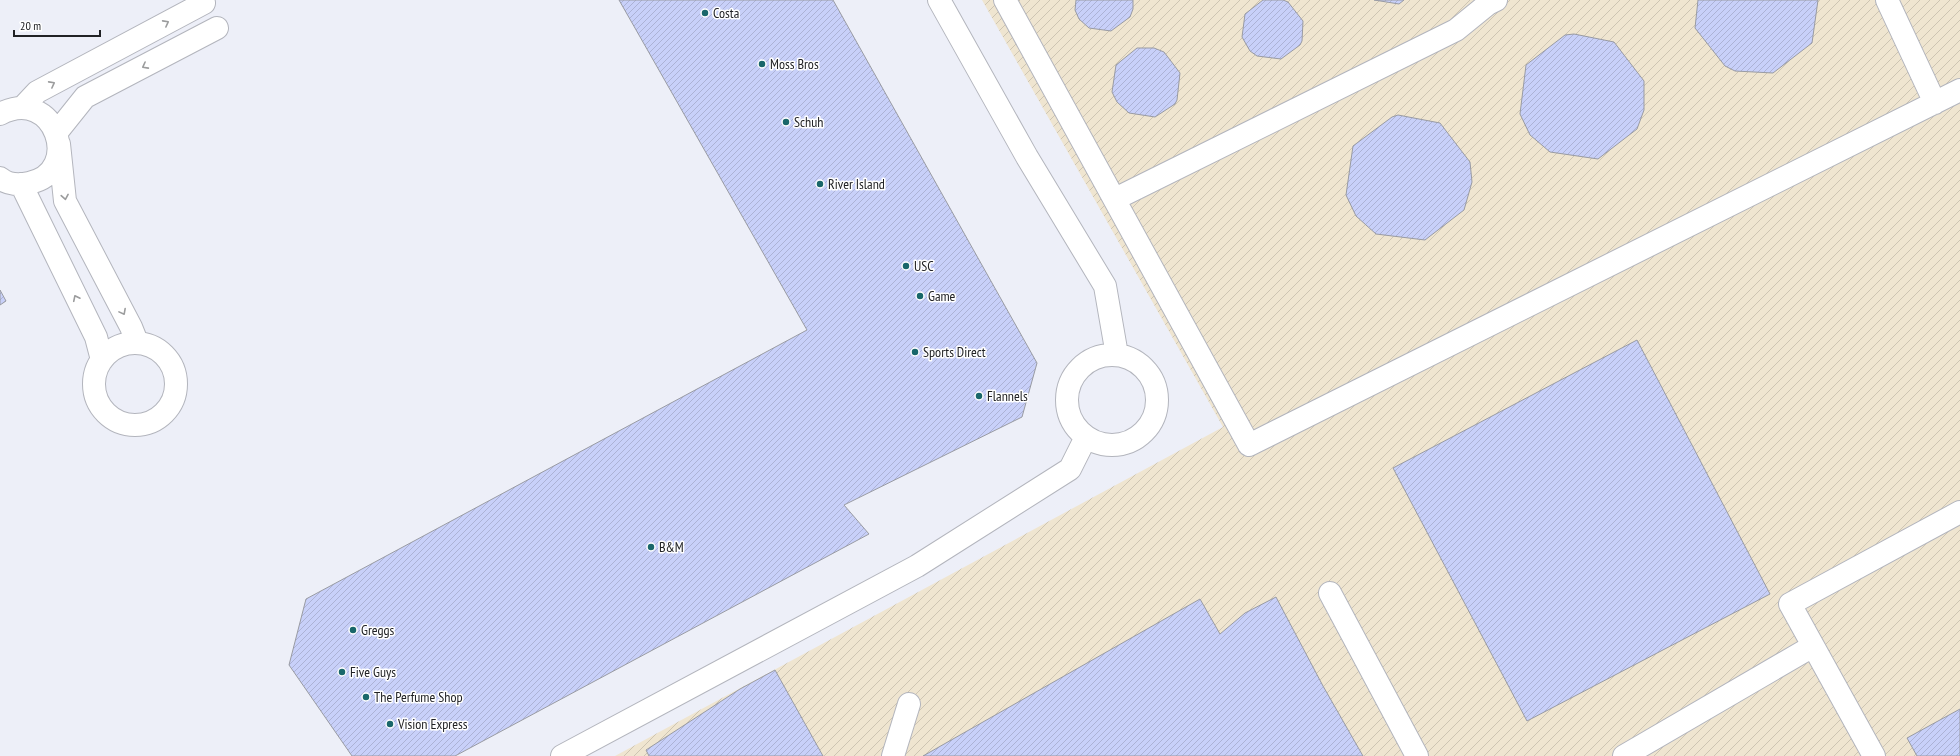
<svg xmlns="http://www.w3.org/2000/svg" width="1960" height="756" viewBox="0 0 1960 756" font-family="'PT Sans Narrow',sans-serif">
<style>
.industrial{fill:url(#industrial-furrows)}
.building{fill:url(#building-hatch);stroke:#999ba3}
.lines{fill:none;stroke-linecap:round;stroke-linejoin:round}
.minor-casing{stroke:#b3b5bd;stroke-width:24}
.minor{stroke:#fff;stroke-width:22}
.oneway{stroke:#9b9c9d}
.poi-dot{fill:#19676a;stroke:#fff;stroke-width:1.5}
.labels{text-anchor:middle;stroke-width:3;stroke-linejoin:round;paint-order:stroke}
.poi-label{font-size:14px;fill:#212225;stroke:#fff;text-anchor:start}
</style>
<defs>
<pattern id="industrial-furrows" width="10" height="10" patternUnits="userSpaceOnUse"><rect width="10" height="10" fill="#efe5d0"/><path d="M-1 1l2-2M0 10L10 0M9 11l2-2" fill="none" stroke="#cdc4b2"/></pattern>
<pattern id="building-hatch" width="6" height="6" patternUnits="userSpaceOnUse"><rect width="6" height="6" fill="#c8d0f9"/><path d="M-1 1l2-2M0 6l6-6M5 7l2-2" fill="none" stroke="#acb2d5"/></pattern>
</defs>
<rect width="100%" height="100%" fill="#edeff8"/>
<path class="industrial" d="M982 0H1960V756H615L1223 427Z"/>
<path class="building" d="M619 0H833L1037 363 1022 417 844 505 869 534 455 756H352L289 665 306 599 807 330Z
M1076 0H1133V9L1130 17 1111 31 1089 28 1079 19 1075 10Z
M1263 0H1283L1288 2 1303 21 1302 41 1300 45 1281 59 1257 56 1250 51 1242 37 1245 14Z
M1374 0H1404L1399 4Z
M1698 0H1818L1812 43 1773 73 1735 71 1725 66 1695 28Z
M1574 34 1614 42 1644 81V110L1637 129 1598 159 1550 152 1530 135 1520 114 1526 65 1565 35Z
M1137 48H1154L1164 52 1180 73 1177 100 1175 104 1155 117 1129 113 1117 102 1112 92 1116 65Z
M1398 115 1440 123 1470 162 1472 182 1464 210 1425 240 1376 234 1356 216 1346 195 1353 146 1392 117Z
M0 290 6 301 0 305Z
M1637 340 1770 594 1527 721 1393 468Z
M1276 597 1323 686 1363 756H923L1200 599 1220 634 1245 613Z
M775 670 823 756H649L646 750 740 689Z
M1960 709V756H1917L1907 738Z"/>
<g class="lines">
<defs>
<path id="minor" d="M939 0 1027 157 1105 286 1117 355
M1005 0 1249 445 1960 90
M1887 0 1935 103
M22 108 37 92 204 3
M0 114C55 85 84 172 29 183 20 185 8 185 0 178
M57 132 85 97 217 28
M59 144 65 201 131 327 137 342
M21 184 96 337 102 360
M1115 199 1456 30 1488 4 1496 0
M94 384a41 41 0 1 1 82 0a41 41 0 1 1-82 0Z
M1067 400a45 45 0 1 1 90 0a45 45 0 1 1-90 0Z
M1330 593 1417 756
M562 756 917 566 1070 469 1086 437
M893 756 909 704
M1624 756 1813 646
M1874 756 1790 604 1960 512"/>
</defs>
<use href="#minor" class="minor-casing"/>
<use href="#minor" class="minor"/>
</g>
<defs><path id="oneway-chevron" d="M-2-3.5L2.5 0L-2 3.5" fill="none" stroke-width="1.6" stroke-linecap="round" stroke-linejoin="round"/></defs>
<g class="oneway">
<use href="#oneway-chevron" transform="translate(166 23) rotate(-28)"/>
<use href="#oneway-chevron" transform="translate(145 66) rotate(152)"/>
<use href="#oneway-chevron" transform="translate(52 84) rotate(-28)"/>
<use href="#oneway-chevron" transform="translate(65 197) rotate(80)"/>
<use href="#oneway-chevron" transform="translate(76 298) rotate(-116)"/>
<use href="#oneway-chevron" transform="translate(123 312) rotate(62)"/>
</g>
<g class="poi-dot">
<circle cx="705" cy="13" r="4"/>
<circle cx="762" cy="64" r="4"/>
<circle cx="786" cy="122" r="4"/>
<circle cx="820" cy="184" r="4"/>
<circle cx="906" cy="266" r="4"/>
<circle cx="920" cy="296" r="4"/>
<circle cx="915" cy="352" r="4"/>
<circle cx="979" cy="396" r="4"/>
<circle cx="651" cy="547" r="4"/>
<circle cx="353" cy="630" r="4"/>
<circle cx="342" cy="672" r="4"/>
<circle cx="366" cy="697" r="4"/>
<circle cx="390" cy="724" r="4"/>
</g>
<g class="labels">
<g class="poi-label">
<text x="713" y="18">Costa</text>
<text x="770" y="69">Moss Bros</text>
<text x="794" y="127">Schuh</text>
<text x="828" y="189">River Island</text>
<text x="914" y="271">USC</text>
<text x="928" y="301">Game</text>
<text x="923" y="357">Sports Direct</text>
<text x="987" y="401">Flannels</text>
<text x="659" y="552">B&amp;M</text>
<text x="361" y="635">Greggs</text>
<text x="350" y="677">Five Guys</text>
<text x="374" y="702">The Perfume Shop</text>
<text x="398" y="729">Vision Express</text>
</g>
</g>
<path d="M14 30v6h86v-6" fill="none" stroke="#212225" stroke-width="2"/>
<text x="20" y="30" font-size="12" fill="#212225" stroke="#ffffff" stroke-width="3" paint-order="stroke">20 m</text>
</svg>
